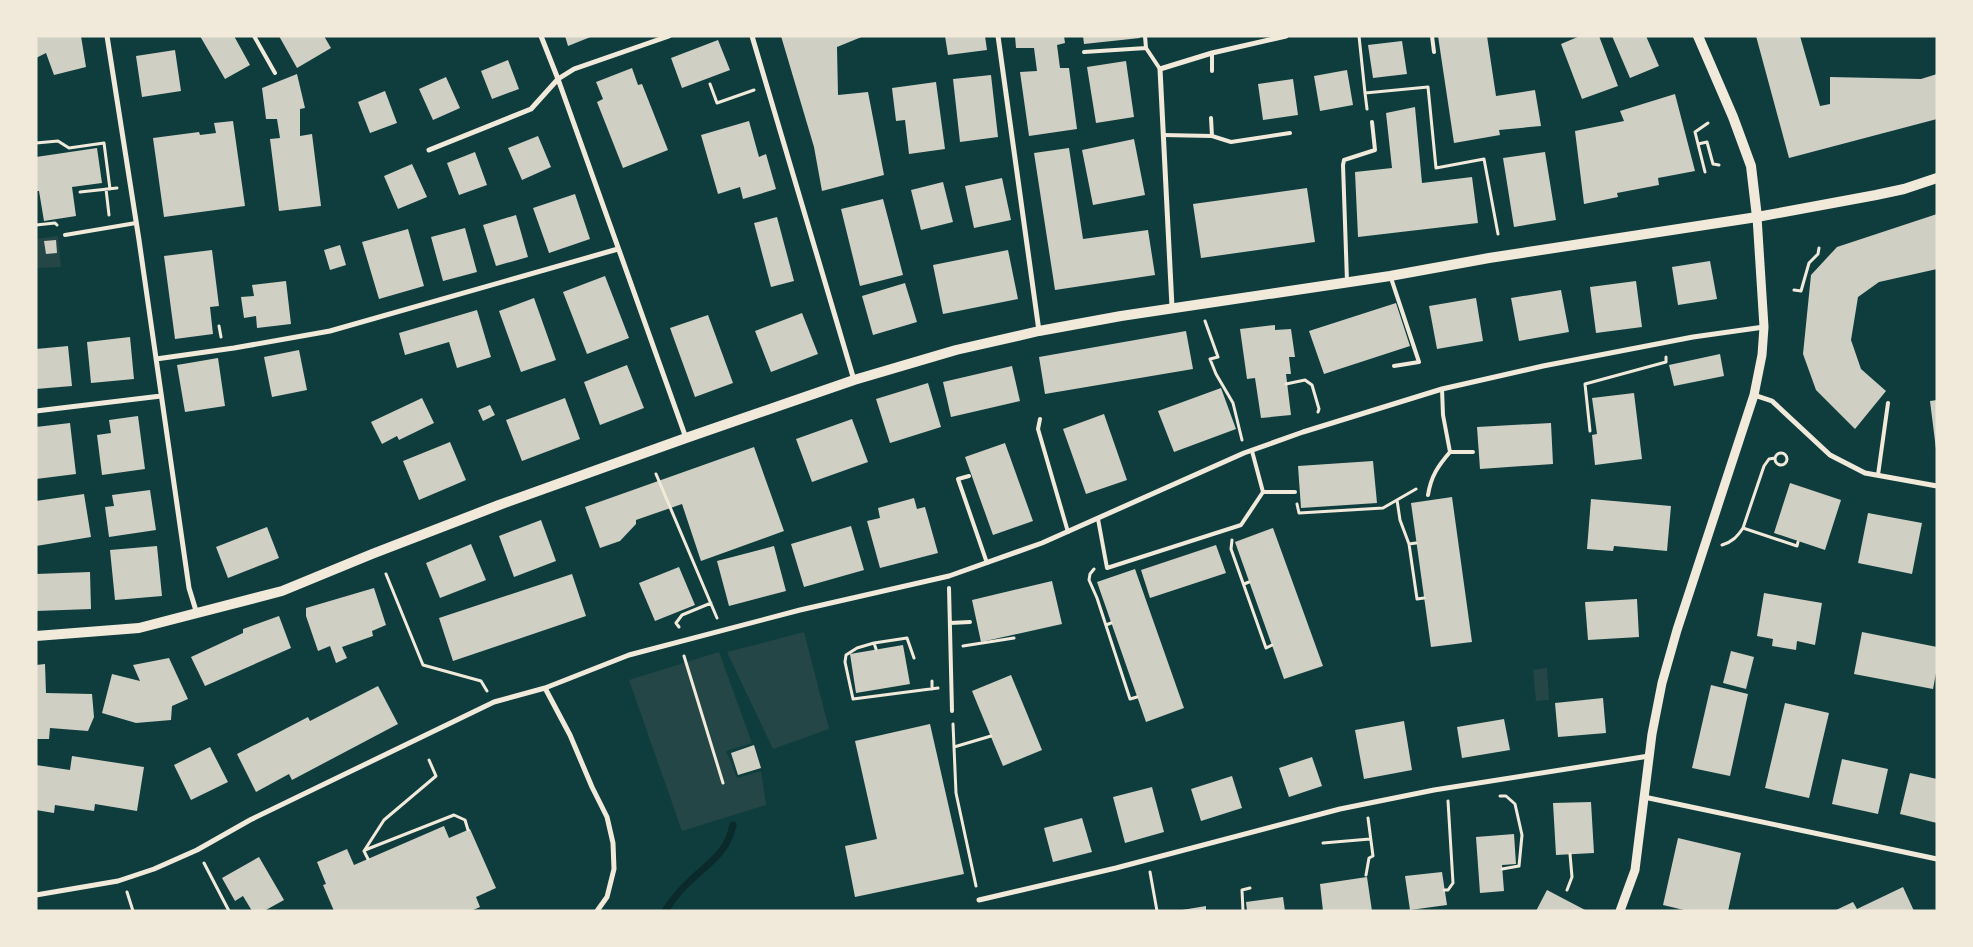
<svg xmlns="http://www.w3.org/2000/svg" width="1973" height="947" viewBox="0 0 1973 947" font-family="Ubuntu,sans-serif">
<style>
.green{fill:#244646}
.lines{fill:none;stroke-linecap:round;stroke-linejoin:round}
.stream{stroke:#0a2a2b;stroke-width:7}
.building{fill:#cfcfc3}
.path{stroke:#f1e9da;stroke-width:3}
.service{stroke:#f1e9da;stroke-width:4}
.minor{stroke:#f1e9da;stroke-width:5}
.tertiary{stroke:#f1e9da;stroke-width:9}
.secondary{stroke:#f1e9da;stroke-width:10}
</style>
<rect width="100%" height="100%" fill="#0f3d3e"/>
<path class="green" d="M58 236 61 267 36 268V239Z
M804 632 829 729 773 749 727 652Z
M719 652 752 743 726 751 737 778 761 771 766 805 682 831 629 680Z
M1547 668 1549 700 1536 701 1533 670Z"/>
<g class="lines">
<path class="stream" d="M665 911C672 900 681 889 691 880 710 862 727 853 733 825"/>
</g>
<path class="building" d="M36 36H81L86 67 54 75 46 53 36 58Z
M200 36H234L250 65 225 79Z
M279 36H324L331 48 297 68Z
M565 36H593L568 46Z
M781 36H864L837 47 838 95 868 92 884 175 822 191 814 147Z
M945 36H985L987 50 948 55Z
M1015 36H1064L1065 43 1057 45 1060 68H1069L1077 129 1029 136 1020 72 1037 71 1034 48H1016Z
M1083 36H1140V38L1084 44Z
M1438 36H1487L1496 96 1535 90 1541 126 1499 130 1500 135 1454 143Z
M1580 36H1599L1618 86 1582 99 1561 44Z
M1612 36H1646L1659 66 1630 78Z
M1756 36H1800L1820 106 1830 104V77L1921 79 1937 74V119L1789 158Z
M718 40 730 70 682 88 671 58Z
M1402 41 1407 74 1373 78 1368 45Z
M175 50 181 91 142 97 136 56Z
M508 60 519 89 492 99 481 71Z
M1126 61 1134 117 1096 123 1087 67Z
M632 68 638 85 642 84 668 150 623 168 597 102 603 99 596 82Z
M1347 70 1353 105 1320 111 1314 76Z
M297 74 305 108 300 109V136L312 134 321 206 279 211 270 139 280 138 277 119H266L262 88Z
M991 75 998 137 960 142 953 79Z
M446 77 460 108 433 120 419 89Z
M1293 79 1298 115 1263 120 1258 84Z
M936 82 945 149 909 154 905 120 896 121 892 88Z
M385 91 397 123 370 133 358 102Z
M1675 94 1695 171 1658 178 1659 185 1617 193 1618 197 1584 204 1575 131 1624 121 1620 111Z
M1415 107 1422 183 1472 177 1478 223 1358 237 1355 172 1392 168 1386 113Z
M233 121 245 206 164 217 153 138 199 132 200 135 216 133 214 123Z
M749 121 759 157 766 154 776 189 743 199 740 187 718 194 701 135Z
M538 136 551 167 522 180 508 148Z
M1134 139 1145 195 1093 205 1082 150Z
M97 148 102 183 72 187 76 216 44 221 39 191H36V157Z
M1069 148 1083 239 1148 230 1155 275 1055 290 1034 153Z
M475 152 487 185 459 195 447 163Z
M1545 152 1556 220 1514 227 1503 158Z
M412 164 427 197 398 209 384 176Z
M1002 178 1011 220 974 228 965 186Z
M943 182 953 222 921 230 911 190Z
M1307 188 1315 242 1201 258 1193 204Z
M575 194 590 239 549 253 533 208Z
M883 199 903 275 860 286 841 209Z
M1937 214V269L1879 282 1858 297 1851 340 1861 369 1886 391 1855 429 1816 390 1803 354 1811 275 1837 247Z
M516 215 528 257 496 266 483 225Z
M777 217 794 281 771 287 754 223Z
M465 228 477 272 443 281 431 237Z
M408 229 424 286 379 299 362 242Z
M56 240 57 253 46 254 44 241Z
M340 245 346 265 330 270 324 250Z
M212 250 219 306 210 307 213 334 175 339 164 256Z
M1008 250 1018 299 943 314 933 265Z
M1710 261 1717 299 1678 305 1672 267Z
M605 276 629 338 587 354 563 292Z
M286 281 291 324 257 328 256 316 244 318 241 297 254 296 252 285Z
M1636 281 1642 327 1596 333 1590 287Z
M905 283 917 322 873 335 862 296Z
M1561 290 1569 332 1519 341 1511 298Z
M534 298 556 360 521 372 499 311Z
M1476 298 1483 341 1437 349 1429 306Z
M1396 303 1410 346 1324 374 1309 331Z
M477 310 491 357 457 368 449 342 405 355 399 333Z
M802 313 818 354 771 372 755 331Z
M708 315 733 383 695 397 670 328Z
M1275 325V330L1291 329 1295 357H1289L1291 374H1286L1291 415 1261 418 1255 378 1247 379 1240 329Z
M1186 331 1193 369 1045 394 1039 357Z
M130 337 134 379 91 383 87 342Z
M68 346 72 386 36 389V349Z
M299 350 307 390 272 397 264 357Z
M1720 354 1724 376 1674 386 1669 365Z
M218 358 225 406 185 412 177 365Z
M627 365 644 408 600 425 584 382Z
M1012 366 1020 401 951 417 943 382Z
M928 383 941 427 890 443 876 399Z
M1221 388 1236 429 1174 452 1158 411Z
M1634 393 1642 459 1595 465 1592 435 1597 434 1592 398Z
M422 398 434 423 399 440 397 436 382 444 371 422Z
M565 398 580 439 522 461 506 420Z
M1937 400V449H1936L1930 401Z
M490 405 495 415 483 421 478 410Z
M1104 414 1127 480 1086 494 1063 429Z
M138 416 145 469 102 475 97 435 111 433 109 420Z
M852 419 868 462 812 482 796 439Z
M70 423 76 474 36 479V427Z
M1551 423 1553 464 1480 469 1477 427Z
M450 442 466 480 419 500 403 461Z
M1005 443 1033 521 993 535 965 457Z
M754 447 784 531 701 561 682 504 636 520V524L620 541 600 548 585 507Z
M1373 461 1377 503 1301 508 1298 466Z
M1790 483 1841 500 1825 550 1774 533Z
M150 490 156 530 109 537 105 507 114 506 112 495Z
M84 494 91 537 36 546V501Z
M1452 497 1472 642 1431 647 1411 503Z
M914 498 917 509 925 507 938 553 880 568 867 521 880 518 878 508Z
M1591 499 1671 506 1667 551 1614 546 1613 551 1587 549Z
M1868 513 1922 523 1912 574 1858 563Z
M541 520 556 561 514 577 499 536Z
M851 526 864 570 804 587 791 544Z
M267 527 279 558 228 578 216 547Z
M1273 528 1323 666 1284 679 1235 542Z
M471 544 486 580 440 598 426 563Z
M1216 545 1226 573 1150 598 1141 570Z
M157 546 162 596 115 600 110 550Z
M774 546 786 591 729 606 717 561Z
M679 567 695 605 655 621 639 583Z
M1135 569 1184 708 1146 722 1097 582Z
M90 572 91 609 36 611V574Z
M572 574 586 616 453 661 439 618Z
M1052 581 1062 624 981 642 972 600Z
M374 588 386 625 372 631 373 636 342 647 347 658 336 663 330 646 318 651 306 616V608Z
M1764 593 1822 603 1815 645 1797 641 1796 650 1772 646 1773 639 1757 636Z
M1637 599 1639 637 1588 640 1585 602Z
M279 616 291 648 205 686 191 657 243 633V629Z
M1862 632 1937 647V668L1933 689 1854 674Z
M903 645 910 684 856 693 850 654Z
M1731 651 1754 657 1746 689 1723 683Z
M169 658 188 699 172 706 171 720 136 723 102 713 112 674 140 681 133 665Z
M45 664 46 693 92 694 94 717 88 731 50 728 49 739H36V665Z
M1011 675 1042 750 1003 766 972 691Z
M1711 685 1748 694 1730 776 1692 768Z
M378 686 398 724 292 780 289 774 256 792 237 754 308 717 310 721Z
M1603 698 1606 733 1558 737 1555 703Z
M1785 703 1829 713 1809 798 1765 788Z
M1504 719 1510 750 1462 758 1457 727Z
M1404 721 1412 770 1364 779 1355 730Z
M930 724 964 874 855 897 845 846 877 839 855 741Z
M754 745 761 768 738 775 731 753Z
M210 747 228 782 191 800 174 765Z
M72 756 144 767 137 811 95 804 94 811 55 805 54 813 36 810V765L70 770Z
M1312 757 1322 786 1289 797 1279 768Z
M1842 759 1888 769 1878 814 1832 804Z
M1910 773 1937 779V823L1900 814Z
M1232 776 1242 808 1201 821 1191 789Z
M1152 787 1164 832 1125 843 1113 797Z
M1591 802 1594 853 1556 855 1553 803Z
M1082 818 1092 852 1053 862 1044 828Z
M444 826 449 838 470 829 496 888 476 897 480 907 471 911H334L323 885 326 884 317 862 347 849 354 865Z
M1514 834 1516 864 1502 865 1504 891 1480 893 1476 837Z
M1678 838 1741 853 1728 911H1688L1663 905Z
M259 857 284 900 264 911H252L243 896 235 901 222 878Z
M1442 872 1447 905 1410 910 1405 876Z
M1367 877 1372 911H1323L1320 884Z
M1903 887 1914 911H1834L1853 902 1857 909Z
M1547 890 1587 911H1536Z
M1283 897 1285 911H1247L1246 902Z
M1206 906V911H1182V910Z"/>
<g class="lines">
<path class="path" d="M1359 36 1365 93 1428 87 1436 168 1484 159 1498 234
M710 84 717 103 754 90
M1365 93 1367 109
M36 143 58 141 69 148 104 143 110 189
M1698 144 1707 142 1713 164 1719 165
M1705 172 1695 132 1708 123
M106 189 109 215
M80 192 117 188
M36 225 55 223 57 225
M1794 290 1801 291 1809 263 1818 254 1819 248
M1205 321 1218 357 1210 359 1216 374 1233 403 1242 440
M219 326 221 337
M1286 384 1305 380 1312 385 1319 409 1318 412
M1590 431 1585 384 1666 362V357
M1775 459a6 6 0 1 1 12 0a6 6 0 1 1-12 0Z
M656 474 717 618
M1397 500 1400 520 1409 544 1416 543
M1297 504 1299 513 1383 508 1416 489
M1743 528 1797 546 1798 542
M1232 540 1231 549 1266 648 1272 645
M1409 544 1417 599 1424 598
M1722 545C1732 542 1737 537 1743 528L1764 466 1769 459 1775 458
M1094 569 1090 574 1089 580 1097 598 1130 699 1137 697
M386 574 423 665 481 681 487 691
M1244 584 1249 582
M1106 625 1111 623
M679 627 676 623 682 615 711 603
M874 643 857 648 846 655 845 662 853 699 938 688
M963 646 1014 638
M876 649 874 643 907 638 914 658
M684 656 723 783
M932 689V681
M953 724 956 793 976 886
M954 747 991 736
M1500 796H1506L1515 804 1522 835 1519 866 1502 869
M1323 843 1370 839
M365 850 454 815 465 820 468 830
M364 851 384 820 436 776 429 760
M364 851 368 859
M204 863 229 911
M1150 872 1157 911
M1366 875 1369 858 1373 856 1368 818
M1444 890H1448L1453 883 1448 801
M1567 890 1572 877 1570 854
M127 892 133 911
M1243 911 1242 890 1250 888"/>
<path class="service" d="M254 36 275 73
M1145 36 1146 48 1160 69
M1432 36 1434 52
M1084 52 1146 48
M1212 53V71
M1163 135 1212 136 1211 118
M1212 136 1231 142 1290 133
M65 235 136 223
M1391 278 1419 362 1394 366
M1347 281 1343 165 1344 160 1375 150 1372 122
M1442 389 1443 415 1450 452H1473
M1040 419 1038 429 1068 532
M1252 451 1263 492H1295
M1878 475 1888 403
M969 476 958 479 987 563
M1428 495C1431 476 1438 466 1450 452
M1098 519 1107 568 1241 525 1263 492
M949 588 952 711
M950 623 970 622"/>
<path class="minor" d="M107 36 139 240 189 588 197 614
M541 36 558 79 686 438
M752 36 854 380
M998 36 1039 331
M429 150 531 109 558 79 574 69 669 36
M1172 307 1160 69 1212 53 1286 36
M156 359 234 348 330 331 618 249
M1754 395 1772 401 1830 455 1865 473 1937 486
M36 411 161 396
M545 688 570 735 592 787 607 817 613 843 614 869 607 897 597 911
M1644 797 1937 859
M36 895 118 881 154 869 197 850 250 820 494 702 545 688 629 655 800 610 949 576 1042 543 1244 453 1303 432 1442 389 1543 366 1693 337 1764 327
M979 900 1116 868 1340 809 1434 790 1649 756"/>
<path class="tertiary" d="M1620 911 1635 870 1652 734 1662 683 1677 630 1754 395 1762 355 1764 327 1757 217"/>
<path class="secondary" d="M1698 36 1733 117 1751 166 1757 217
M36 636 139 628 282 591 372 554 499 505 686 438 854 380 956 350 1039 331 1121 316 1390 276 1489 258 1757 217 1876 195 1904 189 1937 178"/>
</g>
<rect width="1973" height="947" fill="none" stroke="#f1e9da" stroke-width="75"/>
</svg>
